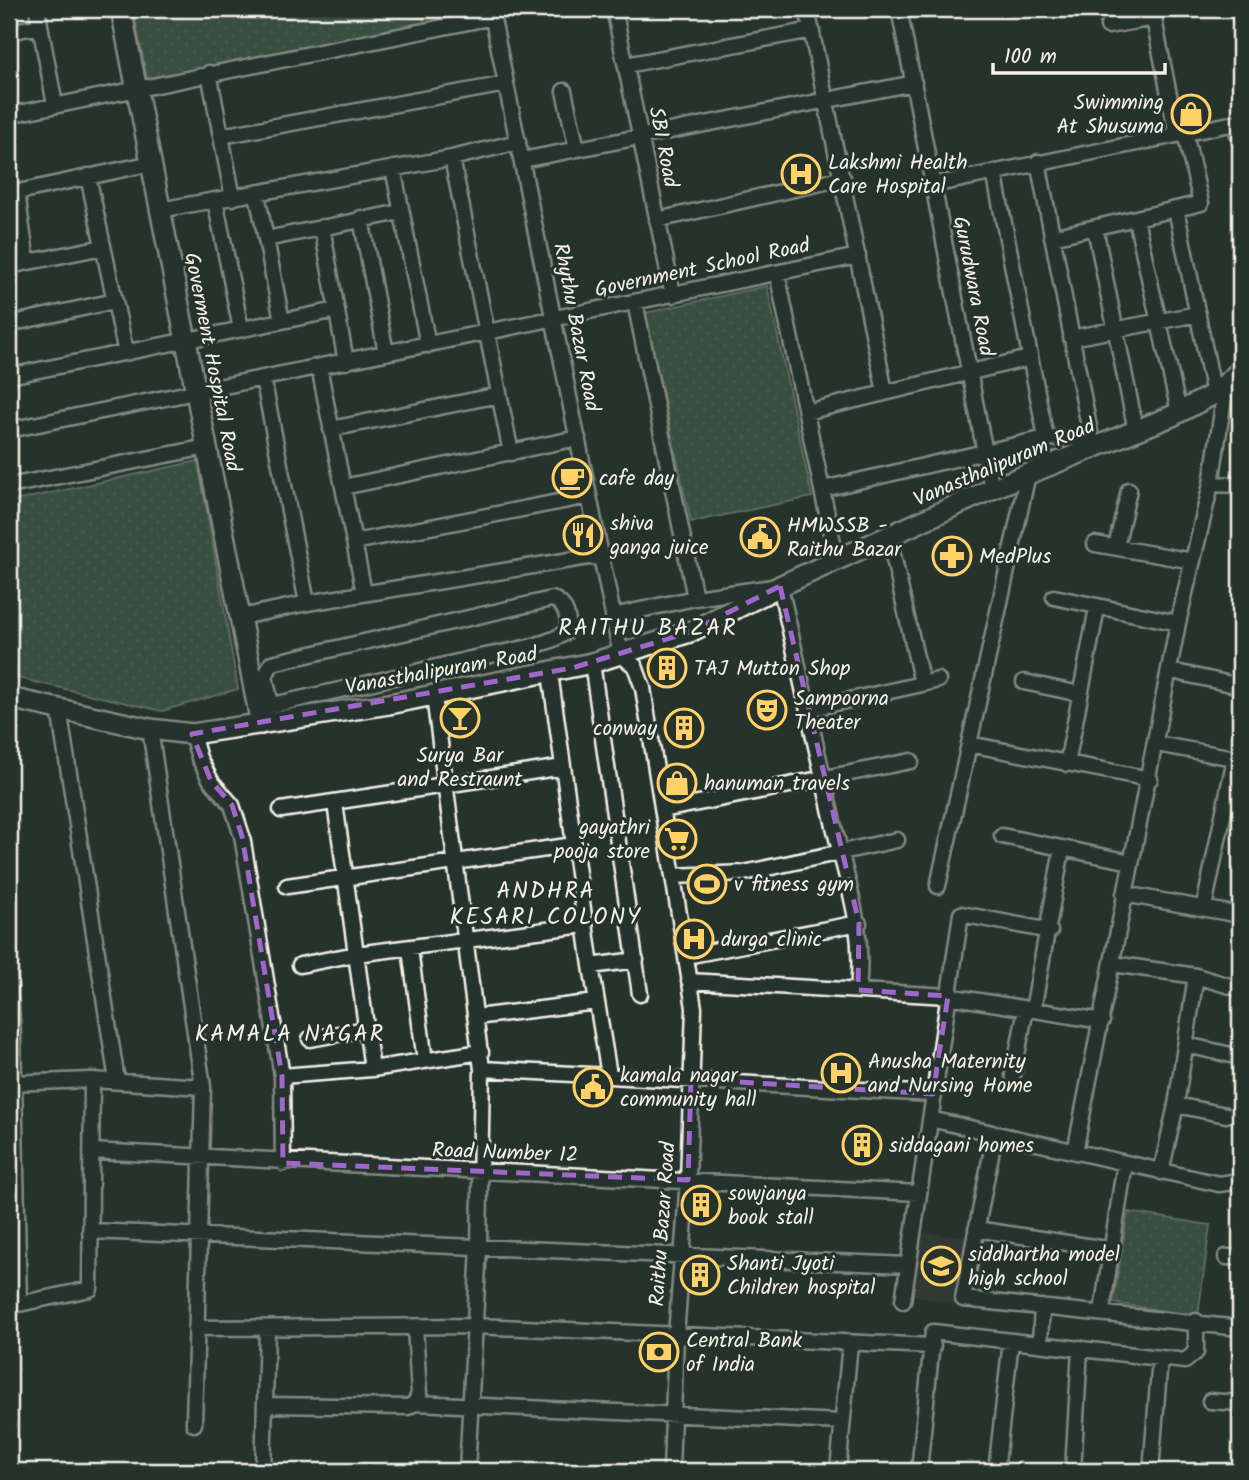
<svg xmlns="http://www.w3.org/2000/svg" width="1249" height="1480" viewBox="0 0 1249 1480" font-family="Kalam,sans-serif">
<style>
.built{fill:#3c423b}
.grass{fill:url(#grass-dots);stroke:#a2b0a0;stroke-width:2}
.lines{fill:none;stroke-linecap:round;stroke-linejoin:round}
.street-casing{stroke:#f4f1e8;stroke-width:19}
.secondary-casing{stroke:#f4f1e8;stroke-width:24}
.street{stroke:#26332d;stroke-width:14}
.secondary{stroke:#26332d;stroke-width:19}
.marked{fill:none;stroke:#9f67cb;stroke-width:5;stroke-dasharray:14 9;stroke-linejoin:round}
.labels{text-anchor:middle;stroke-width:6;stroke-linejoin:round;paint-order:stroke}
.poi-label{font-size:21px;fill:#f4f1e8;stroke:#26332d;text-anchor:start}
.street-label{font-size:21px;fill:#f4f1e8;stroke:#26332d}
.neighbourhood-label{font-size:23px;letter-spacing:2px;fill:#f4f1e8;stroke:#26332d}
</style>
<defs>
<pattern id="grass-dots" width="8" height="8" patternUnits="userSpaceOnUse" patternTransform="scale(1.75)"><rect width="8" height="8" fill="#506f59"/><path d="M2 2h.1M6 6h.1" fill="none" stroke="#6a8471" stroke-width="1.8" stroke-linecap="round"/></pattern>
</defs>
<rect width="100%" height="100%" fill="#26332d"/>
<filter id="ink" filterUnits="userSpaceOnUse"><feTurbulence type="fractalNoise" baseFrequency=".0143" numOctaves="2"/><feDisplacementMap in="SourceGraphic" scale="14" xChannelSelector="R" yChannelSelector="G"/><feConvolveMatrix kernelMatrix="1 2 1 2 8 2 1 2 1" color-interpolation-filters="sRGB"/></filter>
<g filter="url(#ink)">
<path class="built" d="M922 1233 970 1237 961 1305 912 1295Z"/>
<path class="grass" d="M133 9H422L425 26 148 83Z
M767 286 812 497 691 522 645 313Z
M198 461 238 689 162 711 17 678 9 642V502Z
M1128 1212 1210 1225 1198 1316 1113 1303Z"/>
<g class="lines">
<defs>
<path id="street" d="M37 9 55 105
M491 9 621 655 635 666 643 688 694 1008 688 1180 676 1335 671 1471
M614 9 673 295
M807 9 885 392
M899 9 992 489
M1152 9 1177 135
M1108 26 1155 18
M9 32 40 26
M626 65 812 30
M209 73 221 136
M564 91 577 149
M9 115 493 17
M1235 123 1240 143
M452 158 511 453
M522 160 914 83
M1038 162 1093 448
M393 168 428 345
M994 172 1046 438
M88 176 126 353
M933 185 1240 122
M17 193 27 262
M9 194 152 163
M257 194 266 239 401 212
M233 198 221 136 506 84
M215 200 241 329
M1176 209 1201 203 1185 133
M159 210 452 158 518 142
M361 218 386 353
M1136 219 1179 412
M657 220 843 178
M322 227 346 362
M1095 228 1136 431
M1052 237 1176 209 1214 394
M9 266 103 247
M777 273 837 562
M635 302 695 598
M282 321 337 310
M9 324 115 301
M1071 338 1198 314
M319 367 343 487 578 438
M9 376 282 321 266 239
M263 378 307 603
M806 412 1029 358
M331 429 499 395
M9 430 858 256
M1211 484 1240 485
M9 486 207 447
M343 487 354 542
M823 489 1046 438 1091 439
M1095 544 1193 561
M1116 547 1129 490
M364 593 354 542 589 496
M1054 597 1178 623
M613 616 695 598 780 586C798 665 815 743 833 822 847 884 865 925 858 990
M241 617 307 603 601 555
M592 663 640 994
M1171 671 1240 686
M550 673 591 966 609 1075
M1024 682 1080 694
M922 684 938 680
M434 696 482 1069 479 1247 467 1471
M258 708C326 694 394 677 462 661 488 654 550 648 568 630 569 618 565 602 552 599L272 663 265 676 271 705
M59 709 117 1081
M809 709 922 684 889 537
M150 729 203 1087 194 1424
M192 734 199 758 211 781 232 805 242 836 282 1076 283 1163
M969 744 1150 779
M1156 744 1240 759
M1067 764 1097 608
M335 803 372 1069
M281 810 563 767
M663 810 911 761
M1002 836 1131 862
M673 876 744 873 897 840
M287 886 574 845
M938 886 1028 474
M1124 894 1240 915
M1204 907 1235 758
M410 949 425 1061
M686 956 859 923
M1113 964 1196 976 1240 989
M300 965 356 954 585 925
M591 966 636 960
M9 977 13 1035 19 1303
M689 981 948 996 1102 1021
M1033 1010 1062 849
M476 1017 596 1002
M310 1039 366 1029
M1186 1045 1240 1057
M482 1069 933 1094
M1013 1075 1026 1009
M282 1076 372 1069 481 1052
M9 1083 92 1080 203 1087
M1176 1105 1226 1115
M930 1119 1219 1184 1240 1181
M995 1134 963 1299 1240 1328
M91 1151 918 1193
M1075 1152 1178 623 1211 484 1226 385
M1161 1172 1176 1105 1196 976
M976 1229 1113 1250
M90 1231 908 1265
M1226 1257H1240
M903 1301 961 914 1050 931
M9 1306 90 1289 92 1080
M1102 1311 1125 1163
M196 1328 475 1326 933 1346
M1040 1344 1042 1307
M1160 1358 1185 1361 1196 1352V1321
M1210 1401 1240 1403
M415 1403 842 1422
M265 1405 408 1407 415 1403 419 1394 415 1327
M263 1471 267 1330
M838 1471 850 1343
M919 1471 933 1332 1160 1358 1151 1471
M996 1471 1011 1341
M1073 1471 1080 1348"/>
<path id="secondary" d="M121 9 261 724
M9 698 150 729 192 734 389 704 592 663 690 632 780 586 996 487 1172 416 1214 394 1240 371"/>
</defs>
<use href="#street" class="street-casing"/>
<use href="#secondary" class="secondary-casing"/>
<use href="#street" class="street"/>
<use href="#secondary" class="secondary"/>
</g>
</g>
<path d="M0 0H1249V1480H0ZM780 586 859 923 858 990 948 996 933 1094 691 1079 688 1180 283 1163 282 1076 242 836 232 805 211 781 192 734 572 668 690 632Z" fill="#26332d" fill-opacity=".55" fill-rule="evenodd"/>
<path class="marked" d="M780 586 859 923 858 990 948 996 933 1094 691 1079 688 1180 283 1163 282 1076 242 836 232 805 211 781 192 734 572 668 690 632Z"/>
<defs>
<symbol id="shop-ring" viewBox="-11 -11 22 22"><circle r="9.5" fill="#26332d" stroke="#ffd166" stroke-width="1.5"/><path d="M-5-2.5h2.3a2.7 3.5 0 0 1 5.4 0H5L5.5 6h-11ZM-1.5-2.5h3a1.5 2.3 0 0 0-3 0Z" fill="#ffd166"/></symbol>
<symbol id="hospital-ring" viewBox="-11 -11 22 22"><circle r="9.5" fill="#26332d" stroke="#ffd166" stroke-width="1.5"/><path d="M-5-5h3v3.5h4V-5h3V5h-3V1.5h-4V5h-3Z" fill="#ffd166"/></symbol>
<symbol id="cafe-ring" viewBox="-11 -11 22 22"><circle r="9.5" fill="#26332d" stroke="#ffd166" stroke-width="1.5"/><path d="M-5.5-4.5H6V0H3Q3 3.5 0 3.5H-2.5Q-5.5 3.5-5.5 0ZM3-3.2v2h1.7v-2ZM-6 4.5H4V6H-6Z" fill="#ffd166"/></symbol>
<symbol id="restaurant-ring" viewBox="-11 -11 22 22"><circle r="9.5" fill="#26332d" stroke="#ffd166" stroke-width="1.5"/><path d="M-5-6h1v4h1v-4h1v4h1v-4h1v5L-1.5 .5V6h-2V.5L-5-1ZM5-6V6H3V1.5H1.5Q1.5-4 5-6Z" fill="#ffd166"/></symbol>
<symbol id="civic-ring" viewBox="-11 -11 22 22"><circle r="9.5" fill="#26332d" stroke="#ffd166" stroke-width="1.5"/><path d="M-.6-6.5H3V-4.5H.6V-3L4-1V1h2V6H-6V1h2V-1L-.6-3ZM-1.2 2.5V6h2.4V2.5Z" fill="#ffd166"/></symbol>
<symbol id="pharmacy-ring" viewBox="-11 -11 22 22"><circle r="9.5" fill="#26332d" stroke="#ffd166" stroke-width="1.5"/><path d="M-2-6h4v4h4v4h-4v4h-4v-4h-4v-4h4Z" fill="#ffd166"/></symbol>
<symbol id="building-ring" viewBox="-11 -11 22 22"><circle r="9.5" fill="#26332d" stroke="#ffd166" stroke-width="1.5"/><path d="M-4-6H4V6H1V3H-1V6H-4ZM-2.5-4.3h1.7v1.8h-1.7ZM.8-4.3h1.7v1.8H.8ZM-2.5-1h1.7V.8h-1.7ZM.8-1h1.7V.8H.8Z" fill="#ffd166"/></symbol>
<symbol id="theatre-ring" viewBox="-11 -11 22 22"><circle r="9.5" fill="#26332d" stroke="#ffd166" stroke-width="1.5"/><path d="M-5-5.5Q0-4 5-5.5V0Q5 5 0 6Q-5 5-5 0ZM-3.3-2.5H-1v1.5H-3.3ZM1-2.5H3.3v1.5H1ZM-2.8 1Q0 5.5 2.8 1Z" fill="#ffd166"/></symbol>
<symbol id="bar-ring" viewBox="-11 -11 22 22"><circle r="9.5" fill="#26332d" stroke="#ffd166" stroke-width="1.5"/><path d="M-6-5H6L.8 .8V4.5H3.5V6h-7V4.5H-.8V.8Z" fill="#ffd166"/></symbol>
<symbol id="supermarket-ring" viewBox="-11 -11 22 22"><circle r="9.5" fill="#26332d" stroke="#ffd166" stroke-width="1.5"/><path d="M-6-5.5h2.5l.6 2H6L4.5 2H-2.5L-4.4-4H-6ZM-1.5 3.2a1.3 1.3 0 1 0 .1 0ZM3 3.2a1.3 1.3 0 1 0 .1 0Z" fill="#ffd166"/></symbol>
<symbol id="stadium-ring" viewBox="-11 -11 22 22"><circle r="9.5" fill="#26332d" stroke="#ffd166" stroke-width="1.5"/><path d="M0-5a6.5 5 0 1 0 0 10a6.5 5 0 1 0 0-10ZM-3.5-1.8h7v3.6h-7Z" fill="#ffd166"/></symbol>
<symbol id="school-ring" viewBox="-11 -11 22 22"><circle r="9.5" fill="#26332d" stroke="#ffd166" stroke-width="1.5"/><path d="M0-5L7-2L0 1L-7-2ZM-4 1L0 2.5L4 1V4Q0 6-4 4Z" fill="#ffd166"/></symbol>
<symbol id="bank-ring" viewBox="-11 -11 22 22"><circle r="9.5" fill="#26332d" stroke="#ffd166" stroke-width="1.5"/><path d="M-6-4H6V4H-6ZM0-2.3a2.3 2.3 0 1 0 0 4.6a2.3 2.3 0 1 0 0-4.6Z" fill="#ffd166"/></symbol>
</defs>
<g fill-rule="evenodd">
<use href="#shop-ring" x="1169" y="92" width="44" height="44"/>
<use href="#hospital-ring" x="779" y="152" width="44" height="44"/>
<use href="#cafe-ring" x="550" y="456" width="44" height="44"/>
<use href="#restaurant-ring" x="561" y="513" width="44" height="44"/>
<use href="#civic-ring" x="738" y="515" width="44" height="44"/>
<use href="#pharmacy-ring" x="930" y="534" width="44" height="44"/>
<use href="#building-ring" x="645" y="646" width="44" height="44"/>
<use href="#theatre-ring" x="745" y="688" width="44" height="44"/>
<use href="#bar-ring" x="438" y="696" width="44" height="44"/>
<use href="#building-ring" x="662" y="706" width="44" height="44"/>
<use href="#shop-ring" x="655" y="761" width="44" height="44"/>
<use href="#supermarket-ring" x="655" y="817" width="44" height="44"/>
<use href="#stadium-ring" x="685" y="862" width="44" height="44"/>
<use href="#hospital-ring" x="672" y="917" width="44" height="44"/>
<use href="#hospital-ring" x="819" y="1051" width="44" height="44"/>
<use href="#civic-ring" x="571" y="1065" width="44" height="44"/>
<use href="#building-ring" x="840" y="1123" width="44" height="44"/>
<use href="#building-ring" x="679" y="1183" width="44" height="44"/>
<use href="#school-ring" x="919" y="1244" width="44" height="44"/>
<use href="#building-ring" x="678" y="1253" width="44" height="44"/>
<use href="#bank-ring" x="637" y="1330" width="44" height="44"/>
</g>
<g class="labels">
<g class="poi-label">
<text x="1164" y="109" text-anchor="end">Swimming<tspan x="1164" dy="24">At Shusuma</tspan></text>
<text x="828" y="169">Lakshmi Health<tspan x="828" dy="24">Care Hospital</tspan></text>
<text x="599" y="485">cafe day</text>
<text x="610" y="530">shiva<tspan x="610" dy="24">ganga juice</tspan></text>
<text x="787" y="532">HMWSSB -<tspan x="787" dy="24">Raithu Bazar</tspan></text>
<text x="979" y="563">MedPlus</text>
<text x="694" y="675">TAJ Mutton Shop</text>
<text x="794" y="705">Sampoorna<tspan x="794" dy="24">Theater</tspan></text>
<text x="657" y="735" text-anchor="end">conway</text>
<text x="460" y="762" text-anchor="middle">Surya Bar<tspan x="460" dy="24">and Restraunt</tspan></text>
<text x="704" y="790">hanuman travels</text>
<text x="650" y="834" text-anchor="end">gayathri<tspan x="650" dy="24">pooja store</tspan></text>
<text x="734" y="891">v fitness gym</text>
<text x="721" y="946">durga clinic</text>
<text x="868" y="1068">Anusha Maternity<tspan x="868" dy="24">and Nursing Home</tspan></text>
<text x="620" y="1082">kamala nagar<tspan x="620" dy="24">community hall</tspan></text>
<text x="889" y="1152">siddagani homes</text>
<text x="728" y="1200">sowjanya<tspan x="728" dy="24">book stall</tspan></text>
<text x="968" y="1261">siddhartha model<tspan x="968" dy="24">high school</tspan></text>
<text x="727" y="1270">Shanti Jyoti<tspan x="727" dy="24">Children hospital</tspan></text>
<text x="686" y="1347">Central Bank<tspan x="686" dy="24">of India</tspan></text>
</g>
<g class="street-label">
<text transform="translate(664 147) rotate(79)" y="7">SBI Road</text>
<text transform="translate(702 267) rotate(-12)" y="7">Government School Road</text>
<text transform="translate(974 286) rotate(79)" y="7">Gurudwara Road</text>
<text transform="translate(577 327) rotate(79)" y="7">Rhythu Bazar Road</text>
<text transform="translate(213 362) rotate(79)" y="7">Goverment Hospital Road</text>
<text transform="translate(1004 462) rotate(-23)" y="7">Vanasthalipuram Road</text>
<text transform="translate(441 670) rotate(-10)" y="7">Vanasthalipuram Road</text>
<text transform="translate(505 1152) rotate(2)" y="7">Road Number 12</text>
<text transform="translate(662 1224) rotate(-86)" y="7">Raithu Bazar Road</text>
</g>
<g class="neighbourhood-label">
<text x="648" y="635">RAITHU BAZAR</text>
<text x="546" y="898">ANDHRA<tspan x="546" dy="26">KESARI COLONY</tspan></text>
<text x="290" y="1041">KAMALA NAGAR</text>
</g>
</g>
<rect width="1249" height="1480" fill="none" stroke="#26332d" stroke-width="35"/>
<rect x="18" y="18" width="1214" height="1445" fill="none" stroke="#f4f1e8" stroke-width="2.5" filter="url(#ink)"/>
<path d="M993 63v10h172v-10" fill="none" stroke="#f4f1e8" stroke-width="3.5"/>
<text x="1004" y="63" font-size="21" fill="#f4f1e8" stroke="#26332d" stroke-width="5" paint-order="stroke">100 m</text>
</svg>
